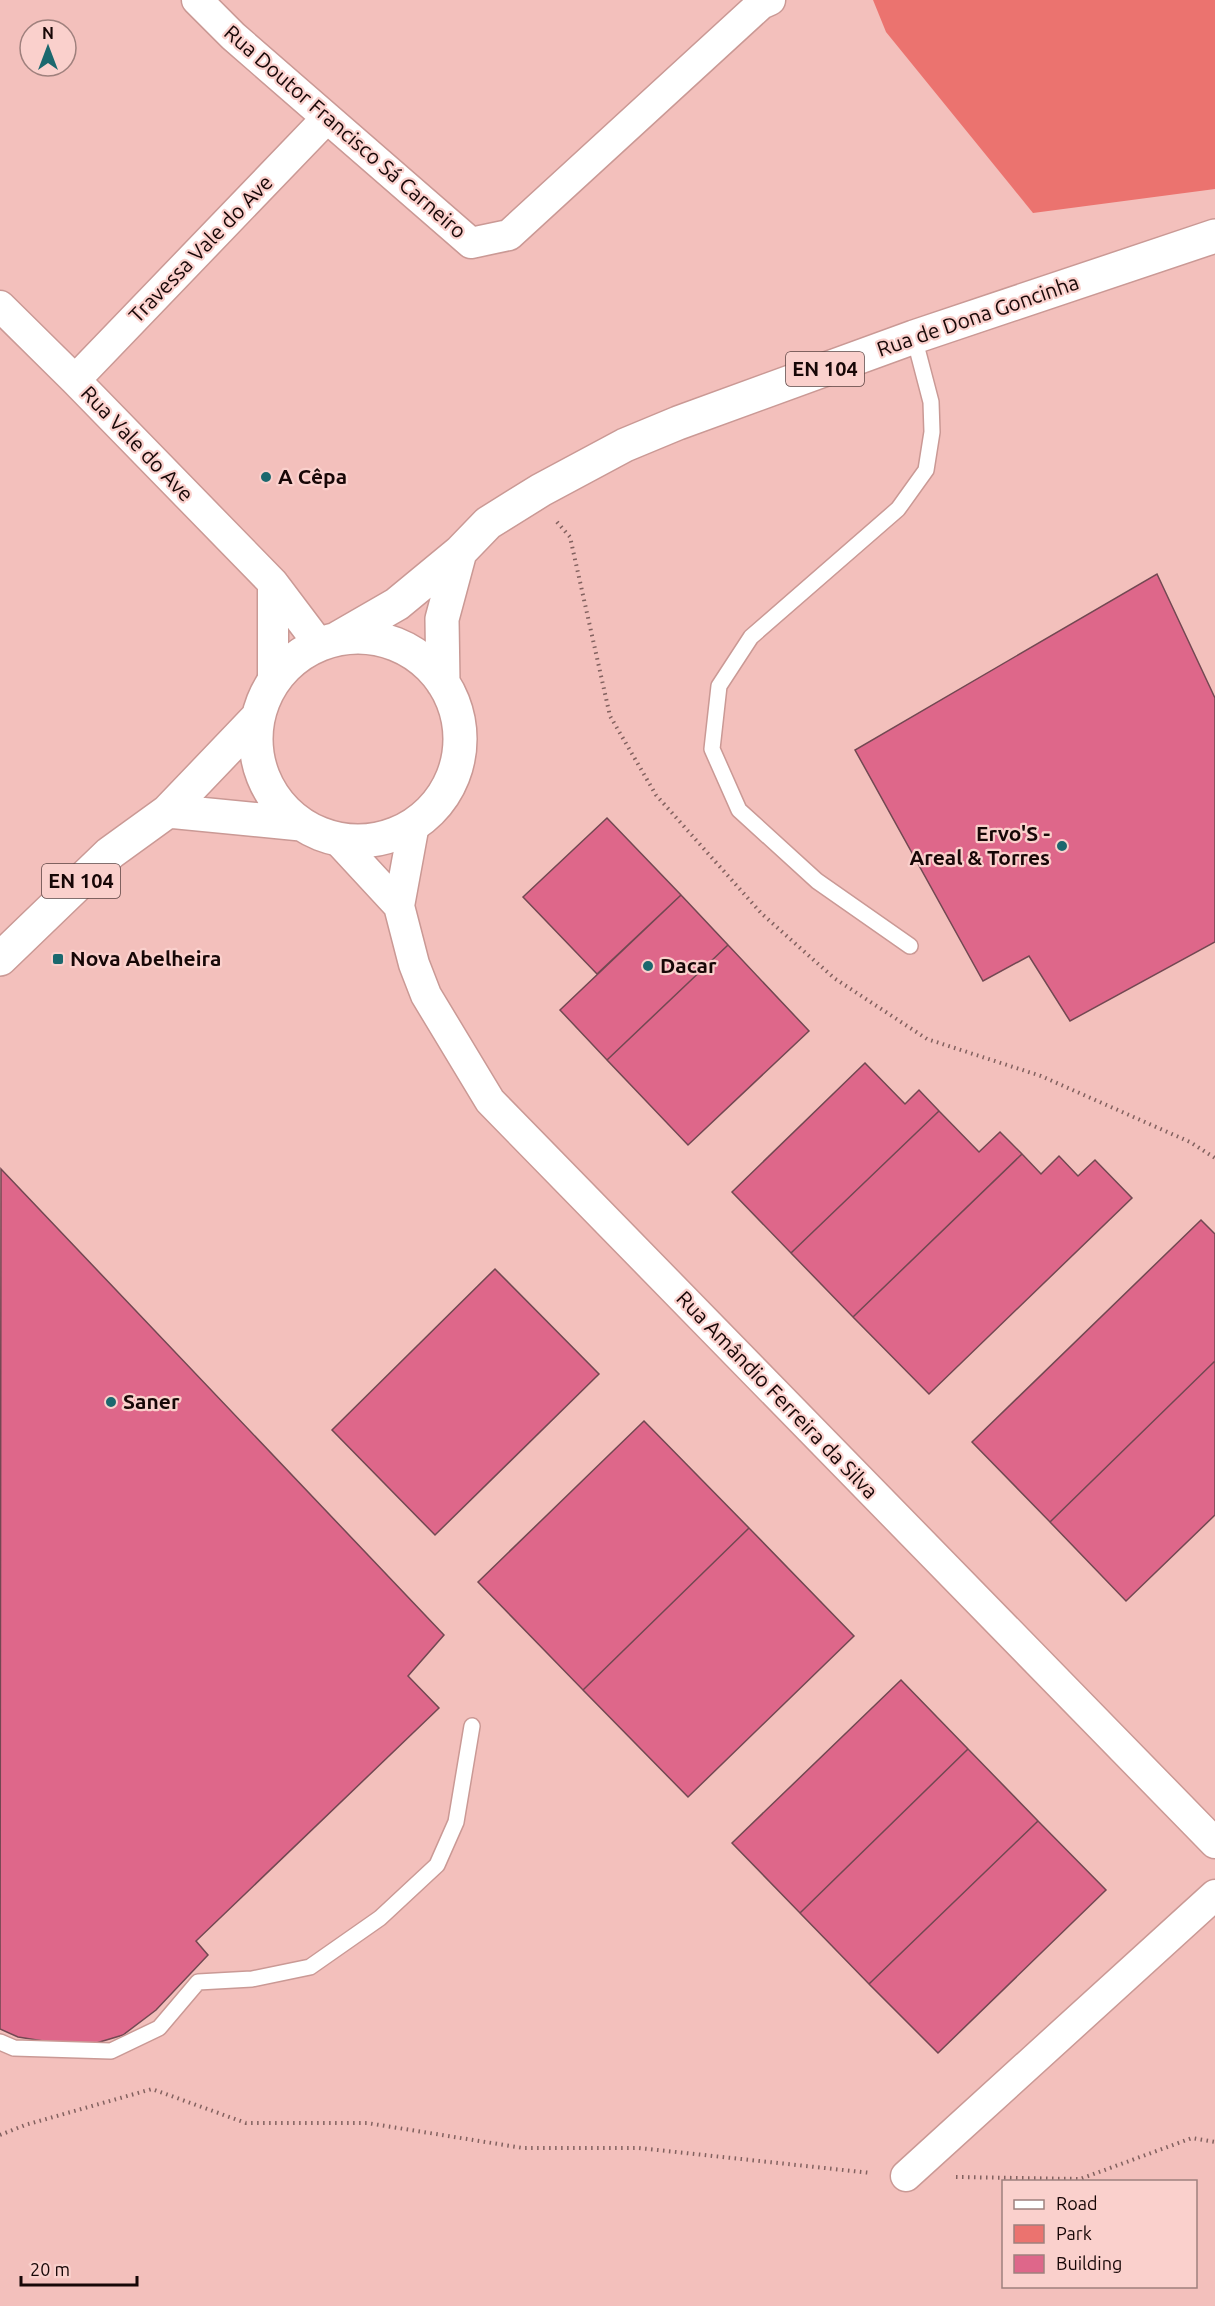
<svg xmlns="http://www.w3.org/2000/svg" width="1215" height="2306" viewBox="0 0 1215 2306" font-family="Ubuntu,sans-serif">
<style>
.green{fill:#eb736f}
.building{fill:#de678a;stroke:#724852;stroke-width:1.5}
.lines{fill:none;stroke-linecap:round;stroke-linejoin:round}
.service-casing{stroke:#ca9995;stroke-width:18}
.minor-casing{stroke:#ca9995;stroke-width:33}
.primary-casing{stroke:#ca9995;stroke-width:36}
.path{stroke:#82615f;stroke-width:4;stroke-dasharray:1.5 4.5;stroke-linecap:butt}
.service{stroke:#fff;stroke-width:15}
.minor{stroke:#fff;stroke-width:30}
.primary{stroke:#fff;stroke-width:33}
.poi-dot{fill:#1b686e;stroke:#fad0cc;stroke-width:2}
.labels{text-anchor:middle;stroke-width:4.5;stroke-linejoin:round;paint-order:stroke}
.shield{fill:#fad0cc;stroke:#5b4342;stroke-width:1.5}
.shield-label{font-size:20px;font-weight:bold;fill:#170707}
.street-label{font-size:21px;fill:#170707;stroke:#fad0cc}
.poi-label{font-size:21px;font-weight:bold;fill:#170707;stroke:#fad0cc;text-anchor:start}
</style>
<rect width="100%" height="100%" fill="#f3c0bc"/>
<path class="green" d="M873 0H1215V189L1033 213 886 32Z"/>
<path class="building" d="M1157 574 1215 698V942L1070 1021 1029 956 983 981 855 750Z
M607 818 681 895 597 974 523 897Z
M681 895 728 945 607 1060 560 1010Z
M728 945 809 1031 688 1145 607 1060Z
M865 1063 905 1104 919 1090 939 1111 791 1253 732 1192Z
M939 1111 979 1152 1000 1132 1022 1154 853 1317 791 1253Z
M1022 1154 1041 1174 1059 1156 1078 1176 1095 1160 1132 1198 929 1394 853 1317Z
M1 1169 444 1635 408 1676 439 1708 196 1941 208 1955 156 2010 123 2035 93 2044 56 2043 18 2037 0 2029Z
M1201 1220 1215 1234V1361L1050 1522 972 1442Z
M495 1269 599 1374 435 1535 332 1430Z
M1215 1361V1515L1126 1601 1050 1522Z
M644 1421 749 1528 583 1690 478 1582Z
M749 1528 854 1636 688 1797 583 1690Z
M901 1680 968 1749 800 1913 732 1843Z
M968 1749 1038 1821 869 1984 800 1913Z
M1038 1821 1106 1890 938 2053 869 1984Z"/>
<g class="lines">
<defs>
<path id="service" d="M910 946 817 881 739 810 712 749 719 686 751 637 898 509 926 470 932 432 931 402 914 337
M0 2042 14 2048 111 2051 159 2028 198 1982 252 1979 310 1967 380 1918 437 1865 456 1822 472 1726"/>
<path id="minor" d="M197 0 233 36 471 243 509 235 761 4 770 0
M0 306 75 380 273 583 319 644
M75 380 327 118
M273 682V583
M414 824 399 906 414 964 426 995 490 1101 1215 1843
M337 839 399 906
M906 2176 1215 1895"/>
<path id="primary" d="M256 739a102 102 0 1 1 204 0a102 102 0 1 1-204 0Z
M338 638 397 604 460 552 488 523 541 490 625 445 678 423 914 337 1215 236
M443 683 442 619 460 552
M168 811 301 824
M0 959 110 853 168 811 257 718"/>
</defs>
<use href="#service" class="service-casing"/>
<use href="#minor" class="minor-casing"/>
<use href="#primary" class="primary-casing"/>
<path class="path" d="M557 522 570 537 610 716 656 795 762 914 834 978 927 1039 1041 1076 1190 1142 1215 1158
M0 2135 25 2125 152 2089 246 2123H367L523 2148H639L871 2173
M956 2177 1080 2179 1192 2138 1215 2142"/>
<use href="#service" class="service"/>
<use href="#minor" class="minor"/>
<use href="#primary" class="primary"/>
</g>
<g class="poi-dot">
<circle cx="266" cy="477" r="6"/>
<circle cx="1062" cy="846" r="6"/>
<rect x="52" y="953" width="12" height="12" rx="3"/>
<circle cx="648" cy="966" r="6"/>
<circle cx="111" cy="1402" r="6"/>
</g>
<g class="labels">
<g class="shield">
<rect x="786" y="352" width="78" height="34" rx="4.5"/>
<rect x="42" y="864" width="78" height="34" rx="4.5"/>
</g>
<g class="shield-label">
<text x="825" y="376">EN 104</text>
<text x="81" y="888">EN 104</text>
</g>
<g class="street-label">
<text transform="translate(345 132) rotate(41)" y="7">Rua Doutor Francisco Sá Carneiro</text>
<text transform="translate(201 249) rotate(-46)" y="7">Travessa Vale do Ave</text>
<text transform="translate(978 316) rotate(-19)" y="7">Rua de Dona Goncinha</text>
<text transform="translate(137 444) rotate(46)" y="7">Rua Vale do Ave</text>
<text transform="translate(777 1395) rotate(46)" y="7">Rua Amândio Ferreira da Silva</text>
</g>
<g class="poi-label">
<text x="278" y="484">A Cêpa</text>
<text x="1050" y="841" text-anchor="end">Ervo'S -<tspan x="1050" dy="24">Areal &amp; Torres</tspan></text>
<text x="70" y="966">Nova Abelheira</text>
<text x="660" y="973">Dacar</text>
<text x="123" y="1409">Saner</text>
</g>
</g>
<rect x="1002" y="2180" width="195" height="108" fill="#fad0cc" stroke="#9f807d" stroke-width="1.5"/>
<rect x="1014" y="2200" width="30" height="9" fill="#ffffff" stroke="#9f807d" stroke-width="1.5"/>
<text x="1056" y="2210" font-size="18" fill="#170707">Road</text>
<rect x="1014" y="2225" width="30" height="18" fill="#eb736f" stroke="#9f807d" stroke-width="1.5"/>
<text x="1056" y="2240" font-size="18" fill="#170707">Park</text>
<rect x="1014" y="2255" width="30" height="18" fill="#de678a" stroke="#9f807d" stroke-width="1.5"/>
<text x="1056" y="2270" font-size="18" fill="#170707">Building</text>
<g transform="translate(48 48)"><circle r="28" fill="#fad0cc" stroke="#9f807d" stroke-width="1.5"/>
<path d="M0-4.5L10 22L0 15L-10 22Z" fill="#1b686e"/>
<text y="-9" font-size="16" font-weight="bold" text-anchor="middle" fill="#170707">N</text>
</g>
<path d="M21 2276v9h116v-9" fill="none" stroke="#170707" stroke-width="3"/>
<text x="30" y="2276" font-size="18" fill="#170707" stroke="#fad0cc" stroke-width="4.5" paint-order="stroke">20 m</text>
</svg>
